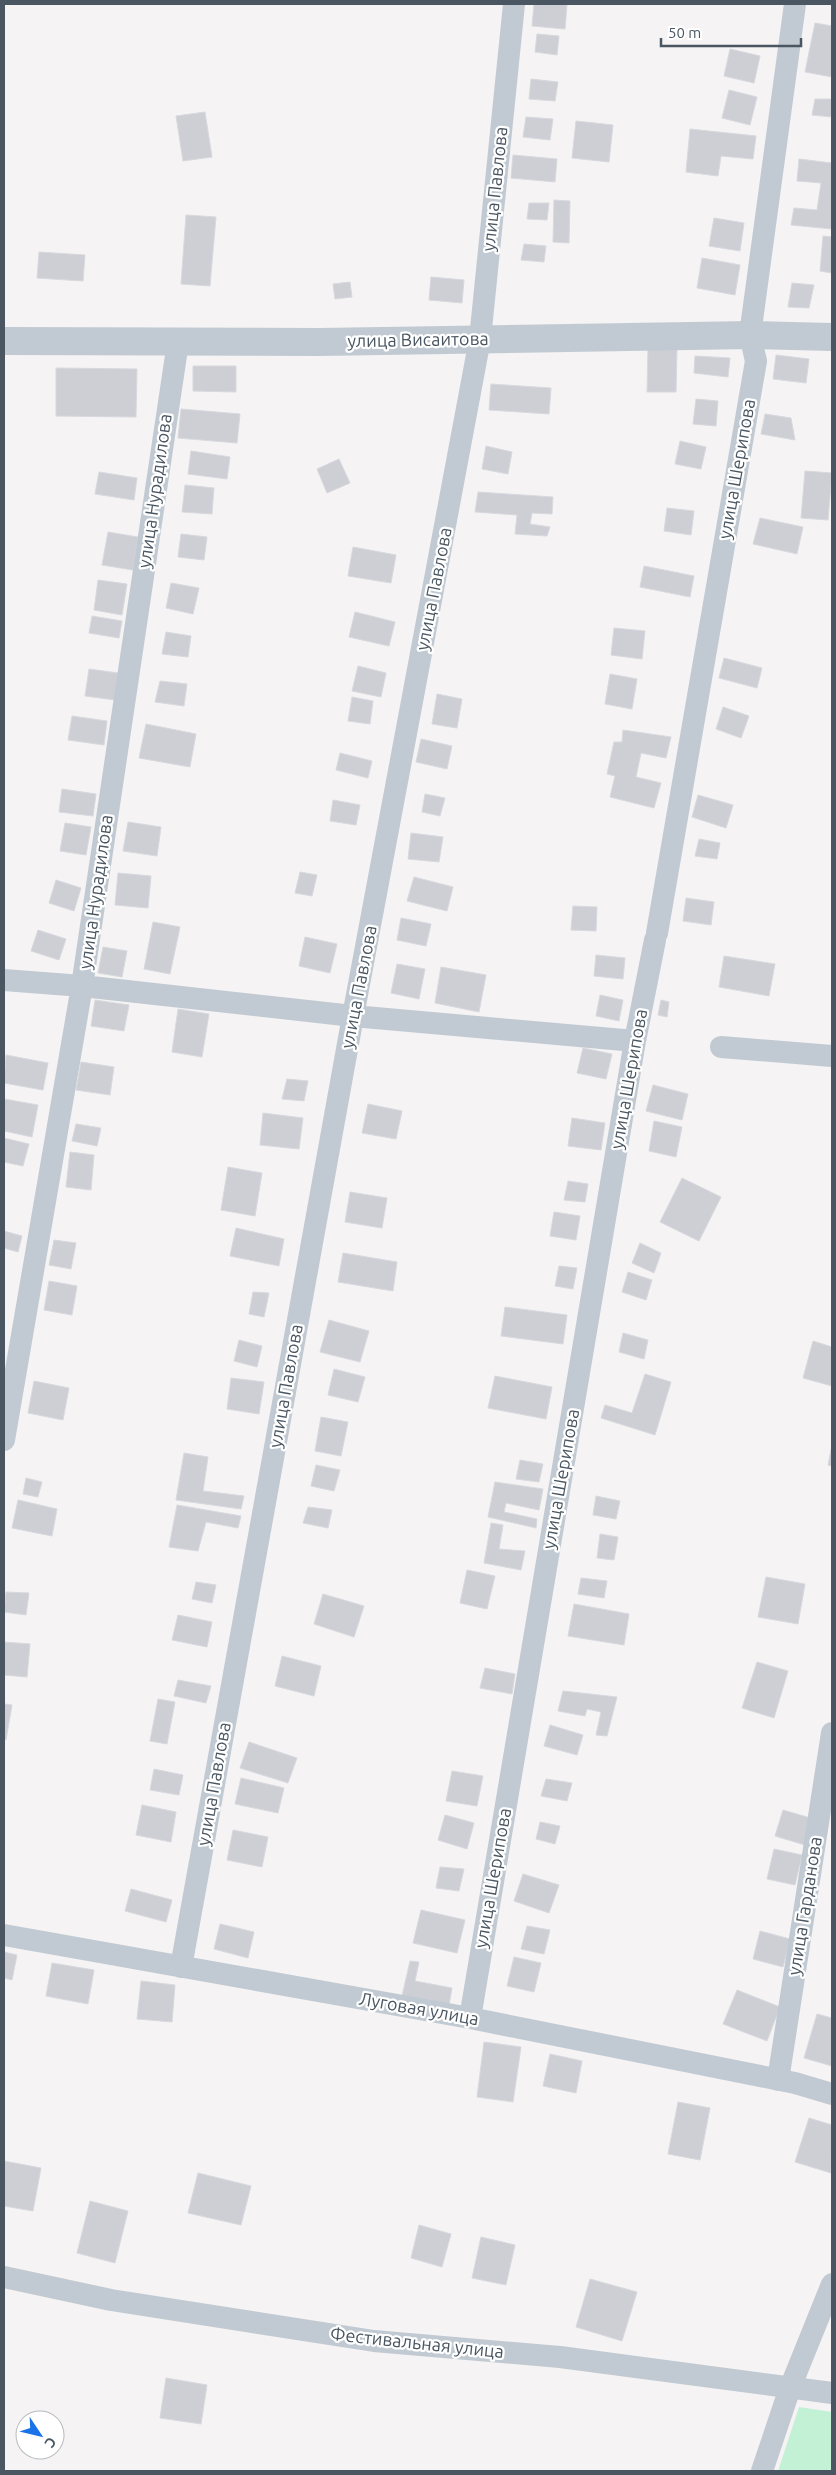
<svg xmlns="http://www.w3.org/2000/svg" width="836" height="2475" viewBox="0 0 836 2475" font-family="Ubuntu,sans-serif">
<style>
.green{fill:#c3f1d5}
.building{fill:#cdcfd5;stroke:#d7d9de}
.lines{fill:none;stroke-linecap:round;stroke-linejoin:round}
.minor{stroke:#c1cad2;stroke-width:22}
.tertiary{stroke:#c1cad2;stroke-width:28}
.labels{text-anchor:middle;stroke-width:4.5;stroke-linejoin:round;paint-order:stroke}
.street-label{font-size:18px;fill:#4a5661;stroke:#fff}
</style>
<rect width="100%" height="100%" fill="#f5f3f3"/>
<path class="green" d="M799 2407 832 2412V2471H778Z"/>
<path class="building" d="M534 4H567L565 29 532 26Z
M815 23 832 26V77L805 72Z
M537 34 559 36 557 55 535 52Z
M730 49 760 56 754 83 724 76Z
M531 79 558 82 555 101 529 99Z
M729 90 757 97 750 125 722 118Z
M815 99H832V117L812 115Z
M205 112 212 157 183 161 176 116Z
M526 117 553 119 550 140 523 137Z
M576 121 613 125 609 162 572 158Z
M690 129 756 136 753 159 721 156 718 176 686 172Z
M513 155 557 159 555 182 511 178Z
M799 159 832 163V229L791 225 794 208 817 210 821 183 797 181Z
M554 200 570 201 569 243 553 242Z
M529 203H549L547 220 527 219Z
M186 215 216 217 210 286 181 284Z
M714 218 744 223 740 251 709 246Z
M823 236 832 237V273L820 271Z
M524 244 546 246 544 262 521 260Z
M39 252 85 255 83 281 37 278Z
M702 258 740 265 735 295 697 288Z
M431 277 464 280 462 303 429 300Z
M350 282 352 297 335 299 333 284Z
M792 283 814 285 809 308 788 307Z
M648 349H677L676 392H647Z
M776 355 809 359 806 383 773 379Z
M695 356 730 358 728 377 694 373Z
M193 366H236V392L193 391Z
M56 368 137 369 136 417 56 416Z
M491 384 551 388 549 414 489 410Z
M696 399 718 401 716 426 693 424Z
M181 409 240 414 237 443 178 438Z
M765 414 791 418 795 440 761 434Z
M680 441 706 447 701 469 675 464Z
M486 446 512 452 508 474 482 469Z
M191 451 230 457 227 479 188 474Z
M339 459 350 483 327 493 317 469Z
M805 471 832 473 828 520 801 518Z
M99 472 137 478 134 500 95 494Z
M185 485 214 488 212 514 182 512Z
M478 492 553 497 552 514 532 513 530 524 550 527 547 536 515 534 517 515 475 512Z
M667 508 694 511 691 535 664 531Z
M760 518 803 527 797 554 753 544Z
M108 532 138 537 133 570 102 565Z
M181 534 207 537 204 560 178 557Z
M353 547 396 555 391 583 348 576Z
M644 566 694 576 690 597 640 587Z
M98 580 127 584 122 615 94 610Z
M171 583 199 588 193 614 166 608Z
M355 612 395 622 389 646 349 637Z
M92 616 122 621 119 638 89 633Z
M614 628 645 631 642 659 611 655Z
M166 632 191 636 188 657 162 654Z
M724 658 762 668 757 688 719 678Z
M358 666 386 673 381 697 352 691Z
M89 669 118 673 115 700 85 696Z
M610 674 637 679 632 709 605 704Z
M160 681 187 684 184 706 155 702Z
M437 694 462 699 457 728 432 724Z
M352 697 373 701 370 724 348 721Z
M723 707 749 716 741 738 716 729Z
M72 716 107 721 104 745 68 740Z
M146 724 196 734 190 767 139 758Z
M623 730 671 737 666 758 641 753 636 777 661 783 654 808 610 797 615 776 607 774 614 742H622Z
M421 739 452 746 447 769 416 762Z
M340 753 372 761 368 778 336 770Z
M62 789 96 794 93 816 59 812Z
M425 794 445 798 440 816 422 812Z
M698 795 733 805 726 828 692 817Z
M333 800 360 805 356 825 330 821Z
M128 822 161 827 157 856 123 851Z
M65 823 91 827 86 855 60 851Z
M411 833 443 837 439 862 408 859Z
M699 839 720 843 717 859 695 856Z
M300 872 317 875 312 896 295 893Z
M118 873 151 876 148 908 115 905Z
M414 877 453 887 447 911 407 901Z
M56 880 81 888 74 911 49 903Z
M686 898 714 902 711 925 683 921Z
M573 906 597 907 596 931 571 930Z
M401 918 431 924 426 946 397 940Z
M153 922 180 927 170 974 144 969Z
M38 930 66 939 59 960 31 951Z
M305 937 337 944 330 973 299 966Z
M103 947 127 951 122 977 98 973Z
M596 955 625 958 623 979 594 976Z
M724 956 775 964 769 996 719 987Z
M397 964 425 969 419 999 391 993Z
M441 967 486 975 479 1012 435 1003Z
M600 995 623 1000 619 1021 596 1016Z
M95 1000 129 1005 124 1031 91 1026Z
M661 1000 669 1002 667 1017 658 1015Z
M178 1009 209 1014 202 1057 172 1052Z
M583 1048 612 1054 606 1079 577 1073Z
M6 1055 48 1063 43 1090 4 1083Z
M81 1062 114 1067 110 1095 76 1090Z
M287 1079 308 1081 304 1101 282 1099Z
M653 1085 688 1094 682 1120 646 1111Z
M4 1099 38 1105 32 1137 4 1131Z
M368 1104 402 1111 396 1139 362 1133Z
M263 1113 303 1118 299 1149 260 1145Z
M572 1118 605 1123 601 1150 568 1146Z
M654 1121 682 1127 676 1157 649 1151Z
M76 1124 101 1128 97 1146 72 1141Z
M4 1138 29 1144 23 1166 4 1162Z
M70 1152 94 1155 91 1190 66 1187Z
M228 1167 262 1173 255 1216 221 1210Z
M682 1178 721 1197 699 1241 660 1222Z
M568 1181 588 1184 585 1202 564 1200Z
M350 1192 387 1198 382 1228 345 1222Z
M554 1212 580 1216 576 1240 550 1236Z
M236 1228 284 1239 279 1266 230 1256Z
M4 1231 22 1236 18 1252 4 1248Z
M54 1240 76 1243 71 1269 49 1265Z
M640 1243 661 1253 654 1273 632 1263Z
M343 1253 397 1262 393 1291 338 1282Z
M559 1266 577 1268 573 1289 555 1286Z
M628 1272 652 1280 646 1300 622 1292Z
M49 1281 77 1286 72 1315 44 1310Z
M253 1292 269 1293 264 1317 249 1314Z
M505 1307 567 1315 563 1344 501 1336Z
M329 1320 369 1331 360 1362 320 1352Z
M623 1333 648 1340 644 1359 619 1352Z
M239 1340 262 1346 257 1367 234 1361Z
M813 1341 832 1347V1386L803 1378Z
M334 1369 365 1377 358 1402 328 1395Z
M645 1374 671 1382 655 1435 601 1418 605 1405 632 1413Z
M495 1376 552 1387 546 1419 488 1408Z
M231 1378 264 1382 259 1414 227 1409Z
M34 1381 69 1388 63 1420 28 1413Z
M321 1417 348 1422 341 1456 315 1451Z
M832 1445V1466L828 1465Z
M184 1453 208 1457 203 1491 244 1496 241 1509 176 1500Z
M520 1460 543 1464 539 1482 516 1479Z
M316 1465 340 1470 334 1491 311 1486Z
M26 1478 42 1482 38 1497 23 1494Z
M495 1482 543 1489 539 1510 506 1503 504 1512 537 1519 536 1528 488 1517Z
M596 1496 620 1501 616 1519 593 1515Z
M18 1500 57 1509 52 1536 12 1528Z
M177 1505 241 1516 238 1528 206 1522 198 1551 169 1547Z
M308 1507 332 1510 328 1528 303 1523Z
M491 1523 503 1525 499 1549 525 1551 521 1570 484 1563Z
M600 1534 618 1537 614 1560 597 1558Z
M467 1570 495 1576 487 1609 460 1603Z
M766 1577 805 1584 798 1624 758 1617Z
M581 1578 607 1581 604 1598 578 1594Z
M196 1582 216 1585 212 1603 192 1599Z
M6 1592 29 1593 26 1615 4 1612Z
M323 1594 364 1606 354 1637 314 1624Z
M574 1604 629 1614 624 1645 568 1636Z
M178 1615 212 1622 207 1647 172 1640Z
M4 1642 30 1644 27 1677 4 1675Z
M282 1656 321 1666 314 1696 275 1686Z
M757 1662 788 1671 774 1718 742 1708Z
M485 1668 515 1674 512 1694 480 1688Z
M178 1680 211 1686 206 1703 174 1696Z
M563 1691 617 1697 607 1736 596 1735 601 1712 587 1709 585 1716 558 1711Z
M158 1699 175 1702 167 1744 150 1741Z
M4 1704 12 1705 6 1740 4 1739Z
M550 1725 583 1735 577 1755 544 1746Z
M249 1742 297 1758 288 1783 240 1768Z
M154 1769 183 1775 179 1795 150 1790Z
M452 1771 483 1776 477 1806 446 1801Z
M241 1778 284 1788 278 1813 235 1804Z
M546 1779 572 1783 567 1801 541 1796Z
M142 1805 176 1812 171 1842 136 1835Z
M783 1810 814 1819 805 1845 775 1836Z
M445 1815 474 1823 467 1849 438 1840Z
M540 1822 560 1826 555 1844 536 1839Z
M233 1830 268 1837 262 1867 227 1860Z
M774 1849 802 1855 795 1885 767 1879Z
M440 1867 464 1869 459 1891 436 1888Z
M523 1874 559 1885 549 1913 514 1901Z
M131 1889 172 1900 166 1922 125 1911Z
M421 1910 465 1920 457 1953 413 1943Z
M220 1924 254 1932 248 1958 214 1949Z
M527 1926 550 1930 544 1954 521 1949Z
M760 1931 790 1939 783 1967 753 1959Z
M4 1952 17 1955 12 1980 4 1978Z
M514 1957 541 1963 534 1992 507 1986Z
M410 1961 419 1962 415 1981 452 1988 449 2005 402 1996Z
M52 1963 94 1970 88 2004 46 1996Z
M141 1981 175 1985 172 2022 137 2019Z
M737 1990 780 2007 767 2041 723 2024Z
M817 2014 832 2018V2066L804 2058Z
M484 2042 521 2047 513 2102 477 2097Z
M550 2054 582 2061 576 2093 543 2086Z
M678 2102 710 2108 700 2160 668 2154Z
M809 2118 832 2125 831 2173 795 2162Z
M4 2161 41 2168 33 2211 4 2206Z
M198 2173 251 2186 241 2225 188 2213Z
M90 2201 128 2211 115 2263 77 2253Z
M419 2225 451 2234 442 2267 411 2258Z
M481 2237 515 2245 506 2285 472 2278Z
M590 2279 637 2292 622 2341 576 2327Z
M166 2378 207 2385 201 2424 160 2418Z"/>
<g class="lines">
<path class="minor" d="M657 933 756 361 750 335 795 4
M4 980 82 986 353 1016 635 1041
M721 1047 832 1056
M4 1440 82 986 178 342
M4 1935 470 2018 795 2083 832 2094
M181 1967 353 1016 480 339 514 4
M470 2018 635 1041 655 940
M778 2080 832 1733
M4 2277 111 2300 374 2341 560 2357 832 2393
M762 2471 790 2388 832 2284"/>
<path class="tertiary" d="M4 341 319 342 750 335 832 337"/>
</g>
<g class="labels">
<g class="street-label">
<text transform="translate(495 189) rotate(-84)" y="6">улица Павлова</text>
<text transform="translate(418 340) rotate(-1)" y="6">улица Висаитова</text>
<text transform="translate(737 469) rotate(-80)" y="6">улица Шерипова</text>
<text transform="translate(155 491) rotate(-82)" y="6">улица Нурадилова</text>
<text transform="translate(434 589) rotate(-79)" y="6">улица Павлова</text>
<text transform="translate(96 892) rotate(-82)" y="6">улица Нурадилова</text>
<text transform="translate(359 987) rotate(-79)" y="6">улица Павлова</text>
<text transform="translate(629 1079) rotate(-80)" y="6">улица Шерипова</text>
<text transform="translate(286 1386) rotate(-80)" y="6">улица Павлова</text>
<text transform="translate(561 1479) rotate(-80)" y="6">улица Шерипова</text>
<text transform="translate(214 1784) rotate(-80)" y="6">улица Павлова</text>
<text transform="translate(493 1878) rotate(-80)" y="6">улица Шерипова</text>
<text transform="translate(805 1906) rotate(-81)" y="6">улица Гарданова</text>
<text transform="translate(419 2009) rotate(10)" y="6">Луговая улица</text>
<text transform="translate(417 2343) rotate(6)" y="6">Фестивальная улица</text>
</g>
</g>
<rect width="836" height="2475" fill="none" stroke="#4a5661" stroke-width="10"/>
<g transform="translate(40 2435) rotate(125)"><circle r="24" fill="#ffffff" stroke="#b7bbc0"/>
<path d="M0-4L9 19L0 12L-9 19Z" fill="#1a73e8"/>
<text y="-8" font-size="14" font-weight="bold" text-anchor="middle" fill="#4a5661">С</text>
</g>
<path d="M661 38v8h140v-8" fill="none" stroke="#4a5661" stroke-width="2.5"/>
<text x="668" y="38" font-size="15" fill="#4a5661" stroke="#ffffff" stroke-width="4" paint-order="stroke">50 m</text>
</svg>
